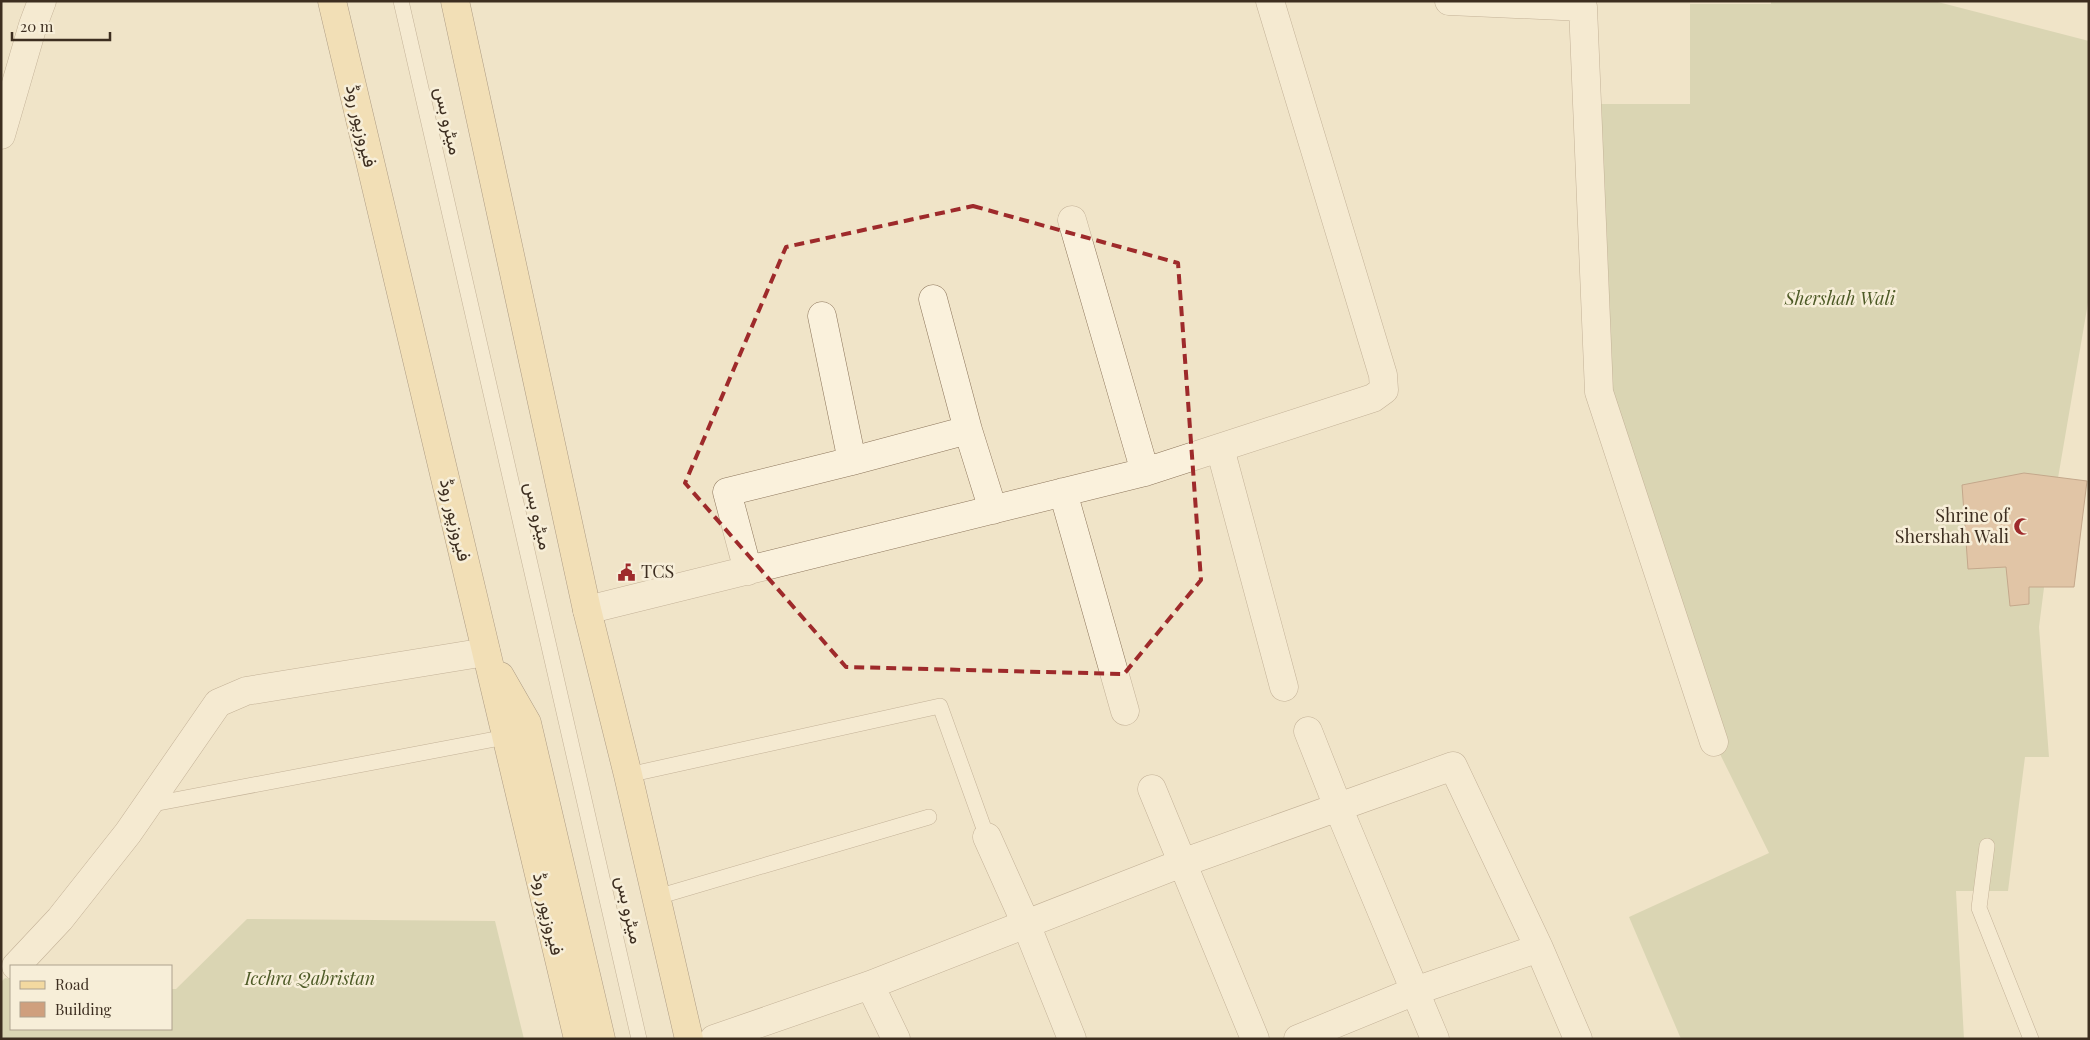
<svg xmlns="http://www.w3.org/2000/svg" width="2090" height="1040" viewBox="0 0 2090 1040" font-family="'Playfair Display',Vazirmatn,serif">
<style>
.cemetery{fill:#bfc49a}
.building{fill:#cf9f7d;stroke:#8d5f41}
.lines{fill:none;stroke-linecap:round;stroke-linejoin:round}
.service-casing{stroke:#8d765c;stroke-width:16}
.minor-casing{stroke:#8d765c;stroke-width:29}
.tertiary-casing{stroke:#8d765c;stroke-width:29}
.primary-casing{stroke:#5b4430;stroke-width:29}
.service{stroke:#faf1dc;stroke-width:15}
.minor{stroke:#faf1dc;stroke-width:28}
.tertiary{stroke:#faf1dc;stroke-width:28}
.primary{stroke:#f3d9a0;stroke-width:28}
.marked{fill:none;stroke:#9e2a2b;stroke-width:4;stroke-dasharray:10 6;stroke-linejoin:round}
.labels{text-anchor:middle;stroke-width:5;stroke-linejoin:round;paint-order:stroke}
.street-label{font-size:18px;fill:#3d2e20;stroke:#f7eed8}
.park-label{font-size:18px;font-style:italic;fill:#4d5a26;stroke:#f7eed8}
.poi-label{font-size:18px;fill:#3d2e20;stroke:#f7eed8;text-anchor:end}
</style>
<rect width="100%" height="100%" fill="#f0e4c8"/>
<path class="cemetery" d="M1771 1H1934L2089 41V297L2058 478 2039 627 2049 757H2025L2008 891H1956L1964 1039H1681L1629 917 1769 853 1714 742 1599 392 1587 104H1690V4H1771Z
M247 919 495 921 524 1039H1V982L5 978 11 979V1029H171V989H176Z"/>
<path class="building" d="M2024 473 2087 481 2074 587H2029V604L2010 606 2006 567 1968 569 1962 485Z"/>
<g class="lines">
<defs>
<path id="service" d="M401 1 639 1039
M628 775 940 706 987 837
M148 805 506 737
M1987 846 1979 908 2031 1039
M657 897 929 817"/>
<path id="minor" d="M1449 1 1583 7
M1581 1 1583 7 1599 392 1714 742
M1072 220 1145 472
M933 299 968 430 993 510
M1220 448 1284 687
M852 461 968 430
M1063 492 1125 711
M748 571 727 492 852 461 822 316
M587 610 1145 472 1373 398 1384 390 1383 375 1270 1
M1308 731 1338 807 1435 1039
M1152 789 1255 1039
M987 837 1026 924 1072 1039
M16 966 60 919 128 833 218 703 246 691 486 652
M870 985 896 1039
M714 1039 870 985 1182 863 1453 766 1539 948 1578 1039
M1298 1039 1415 991 1539 948"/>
<path id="tertiary" d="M1 135 33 25 42 1"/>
<path id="primary" d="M332 1 578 1039
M455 1 587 610 628 775 689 1039
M500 676 527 723 601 1039"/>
</defs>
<use href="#service" class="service-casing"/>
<use href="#minor" class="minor-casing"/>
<use href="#tertiary" class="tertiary-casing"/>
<use href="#primary" class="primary-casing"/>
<use href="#service" class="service"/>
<use href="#minor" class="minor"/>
<use href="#tertiary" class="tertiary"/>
<use href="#primary" class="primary"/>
</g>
<path d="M0 0H2090V1040H0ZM973 206 1178 263 1201 580 1124 674 846 667 685 483 786 247Z" fill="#f0e4c8" fill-opacity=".55" fill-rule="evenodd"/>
<path class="marked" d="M973 206 1178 263 1201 580 1124 674 846 667 685 483 786 247Z"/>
<defs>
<symbol id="mosque-bare" viewBox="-9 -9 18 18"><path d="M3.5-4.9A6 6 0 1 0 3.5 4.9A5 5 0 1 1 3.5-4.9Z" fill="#9e2a2b" stroke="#f7eed8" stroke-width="2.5" paint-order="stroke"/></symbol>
<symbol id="civic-bare" viewBox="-9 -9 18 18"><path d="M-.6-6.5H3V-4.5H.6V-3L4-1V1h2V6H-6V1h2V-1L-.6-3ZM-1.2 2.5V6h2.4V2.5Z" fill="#9e2a2b" stroke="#f7eed8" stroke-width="2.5" paint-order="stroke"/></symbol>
</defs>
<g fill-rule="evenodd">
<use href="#mosque-bare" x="2010" y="514" width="25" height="25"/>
<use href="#civic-bare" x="614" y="560" width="25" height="25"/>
</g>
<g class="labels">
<g class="street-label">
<text transform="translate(448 121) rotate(77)" y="6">میٹرو بس</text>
<text transform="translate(361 126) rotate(77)" y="6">فیروزپور روڈ</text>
<text transform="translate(538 516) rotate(77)" y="6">میٹرو بس</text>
<text transform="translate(455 520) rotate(77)" y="6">فیروزپور روڈ</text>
<text transform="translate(629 910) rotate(77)" y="6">میٹرو بس</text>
<text transform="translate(548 914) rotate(77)" y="6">فیروزپور روڈ</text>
</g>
<g class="park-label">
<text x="1840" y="305">Shershah Wali</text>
<text x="310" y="985">Icchra Qabristan</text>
</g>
<g class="poi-label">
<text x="2009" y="522">Shrine of<tspan x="2009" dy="21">Shershah Wali</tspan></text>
<text x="641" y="578" text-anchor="start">TCS</text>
</g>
</g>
<rect width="2090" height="1040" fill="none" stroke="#3d2e20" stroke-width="5"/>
<rect x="10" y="965" width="162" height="65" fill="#f7eed8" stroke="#ada18e"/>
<rect x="20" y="981" width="25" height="8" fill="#f3d9a0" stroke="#ada18e"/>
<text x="55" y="990" font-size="15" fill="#3d2e20">Road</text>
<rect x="20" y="1002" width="25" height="15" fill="#cf9f7d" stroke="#ada18e"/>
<text x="55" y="1015" font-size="15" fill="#3d2e20">Building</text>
<path d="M12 32v8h98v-8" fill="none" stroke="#3d2e20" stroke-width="2.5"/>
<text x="20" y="32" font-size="15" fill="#3d2e20" stroke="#f7eed8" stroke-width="4" paint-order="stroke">20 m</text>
</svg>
